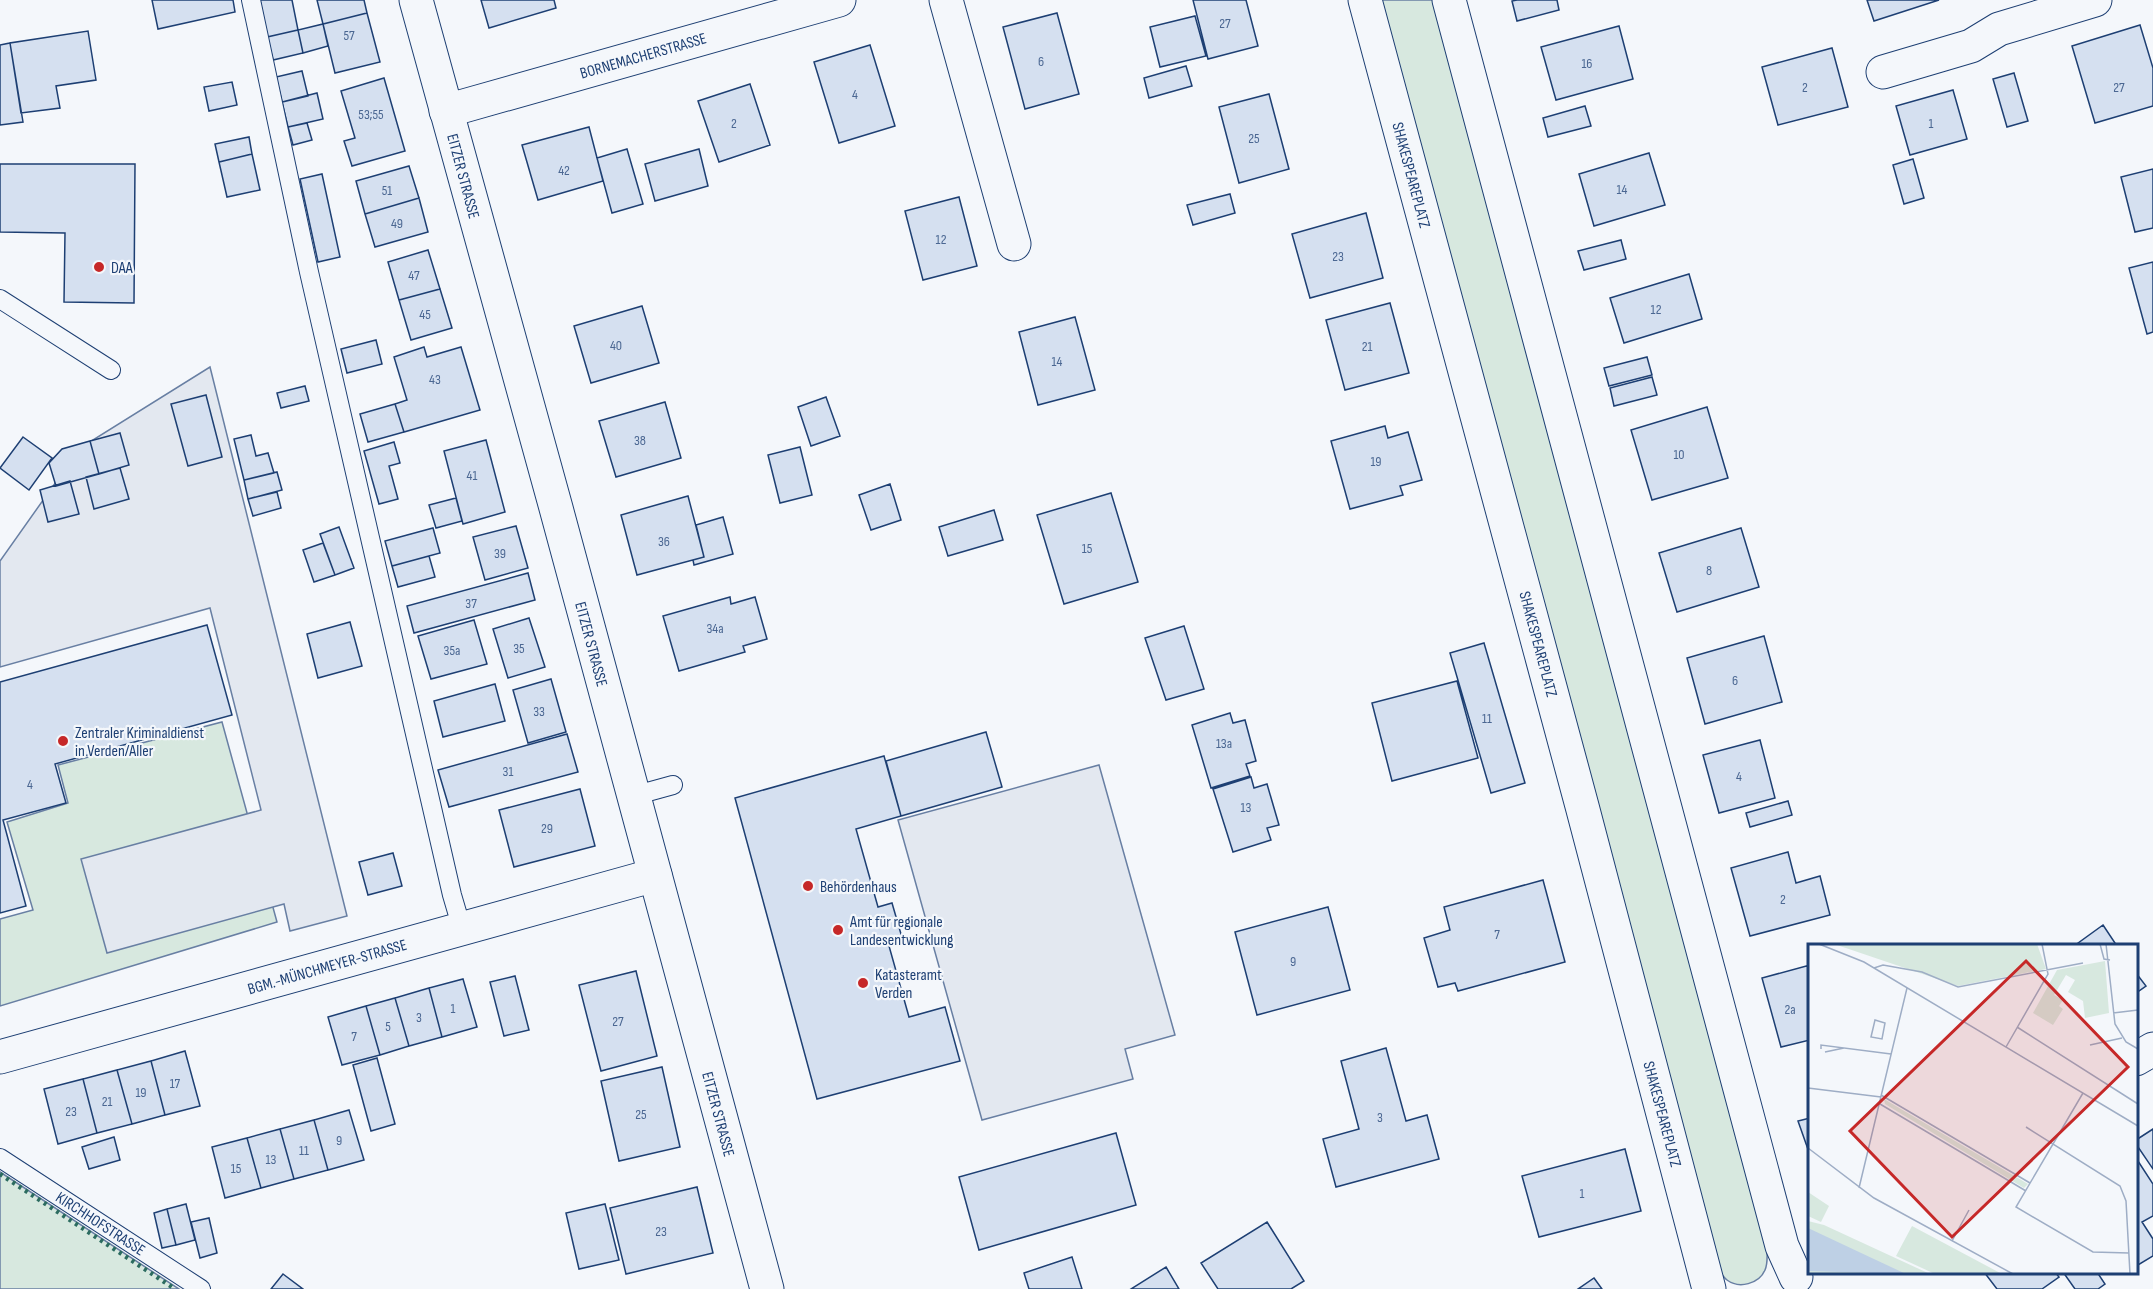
<svg xmlns="http://www.w3.org/2000/svg" width="2153" height="1289" viewBox="0 0 2153 1289" font-family="'Sofia Sans Condensed',sans-serif">
<style>
.green{fill:#d7e8df;stroke:#687fa3;stroke-width:1.5}
.parking{fill:#e3e8f0;stroke:#687fa3;stroke-width:1.5}
.building{fill:#d5e0f0;stroke:#1d3f73;stroke-width:1.5}
.lines{fill:none;stroke-linecap:round;stroke-linejoin:round}
.service-casing{stroke:#1d3f73;stroke-width:20}
.minor-casing{stroke:#1d3f73;stroke-width:35}
.secondary-casing{stroke:#1d3f73;stroke-width:35}
.service{stroke:#f4f7fb;stroke-width:18}
.minor{stroke:#f4f7fb;stroke-width:33}
.secondary{stroke:#f4f7fb;stroke-width:33}
.hedge{stroke:#2c6c60;stroke-width:4.5;stroke-dasharray:3 4.5;stroke-linecap:butt}
.poi-dot{fill:#c62828;stroke:#f4f7fb;stroke-width:2}
.labels{text-anchor:middle;stroke-width:4.5;stroke-linejoin:round;paint-order:stroke}
.number-label{font-size:14px;fill:#4b6792}
.street-label{font-size:16px;fill:#1d3f73;stroke:#f4f7fb}
.poi-label{font-size:16px;fill:#1d3f73;stroke:#f4f7fb;text-anchor:start}
.inset-road{fill:none;stroke:#9eadc5;stroke-width:1.5}
.view{fill:#c62828;fill-opacity:0.15;stroke:#c62828;stroke-width:3}
.inset-edge{fill:none;stroke:#1d3f73;stroke-width:3}
</style>
<rect width="100%" height="100%" fill="#f4f7fb"/>
<path class="green" d="M1378 0H1435L1767 1250C1767 1257 1768 1263 1765 1270 1759 1284 1739 1289 1727 1280 1723 1277 1720 1271 1717 1268Z
M222 722 277 922 0 1006V919L33 910 7 822 68 803 58 765Z
M0 1172 179 1289H0Z"/>
<path class="parking" d="M210 367 347 916 290 931 284 904 107 953 81 859 261 810 210 608 0 667V561L80 448Z
M1099 765 1175 1035 1125 1049 1133 1079 982 1120 898 820Z"/>
<path class="building" d="M152 0H233L235 12 158 29Z
M260 0H292L298 30 267 37Z
M317 0H364L367 13 323 24Z
M481 0H554L556 8 489 28Z
M1193 0H1246L1258 46 1208 59Z
M1517 0H1557L1559 10 1517 21 1512 1Z
M1867 0H1939L1874 21Z
M367 13 380 62 335 73 323 24Z
M1057 13 1079 94 1025 109 1003 27Z
M1195 16 1206 56 1160 67 1150 27Z
M323 24 328 46 303 53 298 30Z
M2140 25 2153 68V106L2095 123 2072 46Z
M1619 26 1633 79 1556 100 1541 47Z
M298 30 303 53 273 60 267 37Z
M88 31 96 80 56 86 60 108 21 113 10 43Z
M10 43 23 122 0 125V45Z
M870 45 895 126 839 143 814 62Z
M1832 48 1848 107 1778 125 1762 67Z
M1186 66 1192 86 1149 98 1144 78Z
M302 71 308 96 282 102 276 77Z
M2014 73 2028 121 2007 127 1993 79Z
M384 78 405 151 352 166 344 141 355 138 341 91Z
M232 82 237 105 209 111 204 87Z
M750 84 770 145 719 162 698 101Z
M1953 90 1967 139 1910 155 1896 106Z
M317 93 323 119 288 127 282 102Z
M1269 94 1289 169 1239 183 1219 107Z
M1585 106 1591 126 1548 137 1543 118Z
M307 123 312 140 293 145 288 127Z
M589 127 603 181 538 200 522 145Z
M249 137 252 154 219 162 215 144Z
M627 149 643 204 612 213 597 158Z
M699 149 708 186 655 201 645 164Z
M1649 153 1665 205 1594 226 1579 174Z
M252 154 260 190 227 197 219 162Z
M1913 159 1924 198 1904 204 1893 165Z
M0 164H135L134 303 64 302 65 233 0 232Z
M409 166 419 198 365 214 356 181Z
M2153 169V228L2135 232 2121 177Z
M322 174 340 257 318 262 300 179Z
M1230 194 1235 213 1193 225 1187 205Z
M959 197 977 266 923 280 905 211Z
M419 198 428 232 375 247 365 214Z
M1366 213 1383 278 1310 298 1292 234Z
M1621 240 1626 259 1584 270 1578 251Z
M428 250 440 289 399 300 388 262Z
M2153 262V332L2147 334 2129 268Z
M1689 274 1702 319 1624 343 1610 298Z
M440 289 452 328 411 340 399 300Z
M1390 303 1409 373 1345 390 1326 320Z
M642 306 659 363 591 383 574 326Z
M1075 317 1095 390 1038 405 1019 332Z
M376 340 382 364 347 373 341 349Z
M424 347 427 357 461 347 480 410 404 432 395 404 407 400 394 357Z
M1647 357 1652 375 1609 386 1604 368Z
M1652 377 1657 395 1614 406 1610 388Z
M305 386 309 401 281 408 277 393Z
M206 395 222 457 188 466 171 404Z
M826 397 840 436 811 446 798 407Z
M665 402 681 458 616 477 599 421Z
M395 404 404 432 368 442 360 414Z
M1707 407 1728 478 1652 500 1631 430Z
M1385 426 1388 438 1408 432 1422 480 1400 486 1403 495 1350 509 1331 441Z
M120 433 129 465 99 474 90 441Z
M251 435 256 456 268 453 274 473 244 480 234 439Z
M23 437 52 458 29 490 0 468Z
M486 440 505 512 463 524 444 451Z
M90 441 99 474 56 486 49 463 62 449Z
M394 442 400 463 389 466 398 499 379 504 364 451Z
M800 447 812 495 780 503 768 455Z
M120 468 129 499 94 509 86 477Z
M277 472 282 490 248 499 244 480Z
M70 481 79 514 48 522 40 490Z
M890 484 901 520 871 530 859 495Z
M277 492 281 508 253 516 248 499Z
M1111 493 1138 582 1064 604 1037 515Z
M688 496 704 557 637 575 621 515Z
M456 498 462 521 436 528 429 505Z
M994 510 1003 540 948 556 939 527Z
M723 517 733 554 694 565 693 560 704 557 696 525Z
M516 526 528 568 485 580 473 537Z
M339 527 354 568 335 575 320 534Z
M433 528 440 553 392 566 385 541Z
M1741 528 1759 587 1677 612 1659 553Z
M323 543 335 575 314 582 303 550Z
M429 556 435 577 398 587 392 566Z
M528 573 535 600 414 633 407 606Z
M730 597 731 604 755 597 767 639 743 646 745 652 679 671 663 616Z
M529 618 545 667 508 678 493 629Z
M474 620 487 664 431 679 418 636Z
M350 622 362 666 318 678 307 634Z
M207 625 232 715 55 764 66 803 3 820 26 906 0 913V682Z
M1184 626 1204 689 1166 700 1145 638Z
M1764 636 1782 702 1705 724 1687 658Z
M1484 643 1525 783 1491 793 1450 653Z
M551 679 566 732 528 743 513 690Z
M1457 681 1478 758 1392 781 1372 703Z
M495 684 505 721 443 737 434 701Z
M1230 713 1233 723 1245 720 1256 761 1246 764 1250 776 1211 788 1192 725Z
M986 732 1002 787 901 816 886 761Z
M567 734 578 772 449 807 438 770Z
M1760 740 1775 798 1719 813 1703 755Z
M884 756 901 816 856 829 878 907 892 903 903 941 889 946 909 1017 945 1007 960 1061 817 1099 735 798Z
M1251 777 1254 788 1267 784 1279 825 1267 828 1271 840 1233 852 1213 789Z
M580 789 595 846 514 867 499 810Z
M1788 801 1792 815 1750 827 1746 813Z
M1788 852 1796 883 1820 876 1830 915 1750 936 1731 868Z
M393 853 402 886 368 895 359 862Z
M1543 880 1565 962 1458 991 1455 983 1438 987 1424 938 1450 930 1444 907Z
M1328 907 1350 990 1257 1015 1235 932Z
M2103 925 2117 946H2074Z
M1810 965V1040L1781 1047 1762 978Z
M636 971 657 1056 601 1071 579 985Z
M2136 973 2146 986 2136 993Z
M515 976 529 1030 504 1036 490 982Z
M463 979 477 1027 442 1037 429 988Z
M429 988 442 1037 409 1046 395 998Z
M395 998 409 1046 380 1055 366 1006Z
M366 1006 380 1055 342 1065 328 1017Z
M1386 1048 1406 1121 1427 1115 1439 1159 1336 1187 1323 1139 1359 1129 1341 1061Z
M185 1051 200 1106 165 1115 151 1061Z
M377 1058 395 1124 371 1131 353 1065Z
M151 1061 165 1115 132 1124 117 1070Z
M662 1067 680 1147 619 1161 601 1081Z
M117 1070 132 1124 97 1133 83 1079Z
M83 1079 97 1133 58 1144 44 1089Z
M349 1110 364 1160 328 1170 314 1120Z
M1810 1118V1155L1798 1121Z
M314 1120 328 1170 294 1179 280 1129Z
M280 1129 294 1179 261 1188 247 1138Z
M2153 1129V1169L2136 1144V1140Z
M1116 1133 1136 1205 979 1250 959 1177Z
M114 1137 120 1160 89 1169 82 1147Z
M247 1138 261 1188 225 1198 212 1147Z
M1625 1149 1641 1211 1539 1237 1522 1176Z
M2136 1158 2153 1184V1216L2142 1222 2153 1239V1256L2138 1265 2136 1262Z
M697 1187 713 1253 626 1274 610 1208Z
M186 1204 195 1240 176 1245 167 1209Z
M605 1204 619 1260 579 1269 566 1213Z
M167 1209 176 1245 162 1248 154 1213Z
M209 1218 217 1253 200 1258 191 1222Z
M1267 1222 1304 1281 1291 1289H1218L1201 1263Z
M1072 1257 1082 1289H1029L1024 1273Z
M1166 1267 1179 1289H1131Z
M1984 1272H2055L2059 1277 2042 1289H1997Z
M2063 1272H2097L2105 1284 2098 1289H2075Z
M283 1274 303 1289H271Z
M1594 1278 1602 1289H1578Z"/>
<g class="lines">
<defs>
<path id="service" d="M251 0 309 272 452 895 462 929
M0 299 111 370
M633 796 673 785
M0 1158 201 1289"/>
<path id="minor" d="M946 0 1014 244
M1365 0 1582 806 1709 1289
M1449 0 1782 1246 1796 1277
M1883 72 1971 46 1999 29 2095 0
M446 111 839 0
M0 1057 655 875
M2136 1059 2153 1049"/>
<path id="secondary" d="M416 0 556 508 767 1289"/>
</defs>
<use href="#service" class="service-casing"/>
<use href="#minor" class="minor-casing"/>
<use href="#secondary" class="secondary-casing"/>
<use href="#service" class="service"/>
<use href="#minor" class="minor"/>
<use href="#secondary" class="secondary"/>
<path class="hedge" d="M0 1174 172 1287"/>
</g>
<g class="poi-dot">
<circle cx="99" cy="267" r="6"/>
<circle cx="63" cy="741" r="6"/>
<circle cx="808" cy="886" r="6"/>
<circle cx="838" cy="930" r="6"/>
<circle cx="863" cy="983" r="6"/>
</g>
<g class="labels">
<g class="number-label">
<text x="1225" y="28">27</text>
<text x="349" y="40">57</text>
<text x="1041" y="66">6</text>
<text x="1587" y="68">16</text>
<text x="1805" y="92">2</text>
<text x="2119" y="92">27</text>
<text x="855" y="99">4</text>
<text x="371" y="119">53;55</text>
<text x="734" y="128">2</text>
<text x="1931" y="128">1</text>
<text x="1254" y="143">25</text>
<text x="564" y="175">42</text>
<text x="1622" y="194">14</text>
<text x="387" y="195">51</text>
<text x="397" y="228">49</text>
<text x="941" y="244">12</text>
<text x="1338" y="261">23</text>
<text x="414" y="280">47</text>
<text x="1656" y="314">12</text>
<text x="425" y="319">45</text>
<text x="616" y="350">40</text>
<text x="1367" y="351">21</text>
<text x="1057" y="366">14</text>
<text x="435" y="384">43</text>
<text x="640" y="445">38</text>
<text x="1679" y="459">10</text>
<text x="1376" y="466">19</text>
<text x="472" y="480">41</text>
<text x="664" y="546">36</text>
<text x="1087" y="553">15</text>
<text x="500" y="558">39</text>
<text x="1709" y="575">8</text>
<text x="471" y="608">37</text>
<text x="715" y="633">34a</text>
<text x="519" y="653">35</text>
<text x="452" y="655">35a</text>
<text x="1735" y="685">6</text>
<text x="539" y="716">33</text>
<text x="1487" y="723">11</text>
<text x="1224" y="748">13a</text>
<text x="508" y="776">31</text>
<text x="1739" y="781">4</text>
<text x="30" y="789">4</text>
<text x="1246" y="812">13</text>
<text x="547" y="833">29</text>
<text x="1783" y="904">2</text>
<text x="1497" y="939">7</text>
<text x="1293" y="966">9</text>
<text x="453" y="1013">1</text>
<text x="1790" y="1014">2a</text>
<text x="419" y="1022">3</text>
<text x="618" y="1026">27</text>
<text x="388" y="1031">5</text>
<text x="354" y="1041">7</text>
<text x="175" y="1088">17</text>
<text x="141" y="1097">19</text>
<text x="107" y="1106">21</text>
<text x="71" y="1116">23</text>
<text x="641" y="1119">25</text>
<text x="1380" y="1122">3</text>
<text x="339" y="1145">9</text>
<text x="304" y="1155">11</text>
<text x="271" y="1164">13</text>
<text x="236" y="1173">15</text>
<text x="1582" y="1198">1</text>
<text x="661" y="1236">23</text>
</g>
<g class="street-label">
<text transform="translate(643 55) rotate(-16)" y="6">BORNEMACHERSTRASSE</text>
<text transform="translate(1412 175) rotate(75)" y="6">SHAKESPEAREPLATZ</text>
<text transform="translate(464 176) rotate(75)" y="6">EITZER STRASSE</text>
<text transform="translate(592 644) rotate(75)" y="6">EITZER STRASSE</text>
<text transform="translate(1539 644) rotate(75)" y="6">SHAKESPEAREPLATZ</text>
<text transform="translate(327 966) rotate(-16)" y="6">BGM.-MÜNCHMEYER-STRASSE</text>
<text transform="translate(719 1114) rotate(75)" y="6">EITZER STRASSE</text>
<text transform="translate(1663 1114) rotate(75)" y="6">SHAKESPEAREPLATZ</text>
<text transform="translate(101 1223) rotate(33)" y="6">KIRCHHOFSTRASSE</text>
</g>
<g class="poi-label">
<text x="111" y="273">DAA</text>
<text x="75" y="738">Zentraler Kriminaldienst<tspan x="75" dy="18">in Verden/Aller</tspan></text>
<text x="820" y="892">Behördenhaus</text>
<text x="850" y="927">Amt für regionale<tspan x="850" dy="18">Landesentwicklung</tspan></text>
<text x="875" y="980">Katasteramt<tspan x="875" dy="18">Verden</tspan></text>
</g>
</g>
<g transform="translate(1808 944)">
<rect width="330" height="330" fill="#f4f7fb"/>
<path d="M26 0H229L238 25 150 42ZM297 17 301 69 277 74 275 57 260 48 267 36 258 31 246 51 255 56 251 62 255 65 245 81 225 69 249 26ZM76 155 220 240 216 244 77 160ZM0 248 21 262 13 278 0 272ZM0 277 16 281 122 330H0ZM104 282 194 330H127L88 312Z" fill="#d7e8df"/>
<path d="M0 284 51 308 98 330 0 327Z" fill="#bed0e5"/>
<path class="inset-road" d="M11 0 56 18 330 182M292 0 296 15 302 16M298 0 307 80 318 98 330 105M66 24 75 21 114 28 150 43 275 19M305 69 330 66M67 76 77 79 74 95 63 93ZM209 83 330 160M282 101 314 94M198 103 240 30 234 0M13 105V101L83 110M17 108 36 104M0 144 73 153M275 149 208 263 285 308 321 309M73 151 222 239M72 160 218 247M218 183 312 242 318 257 322 330M0 204 66 254 205 330M51 244 99 44M144 297 161 266"/>
<path class="view" d="M218 17 320 123 144 293 42 187Z"/>
<rect width="330" height="330" class="inset-edge"/>
</g>
</svg>
